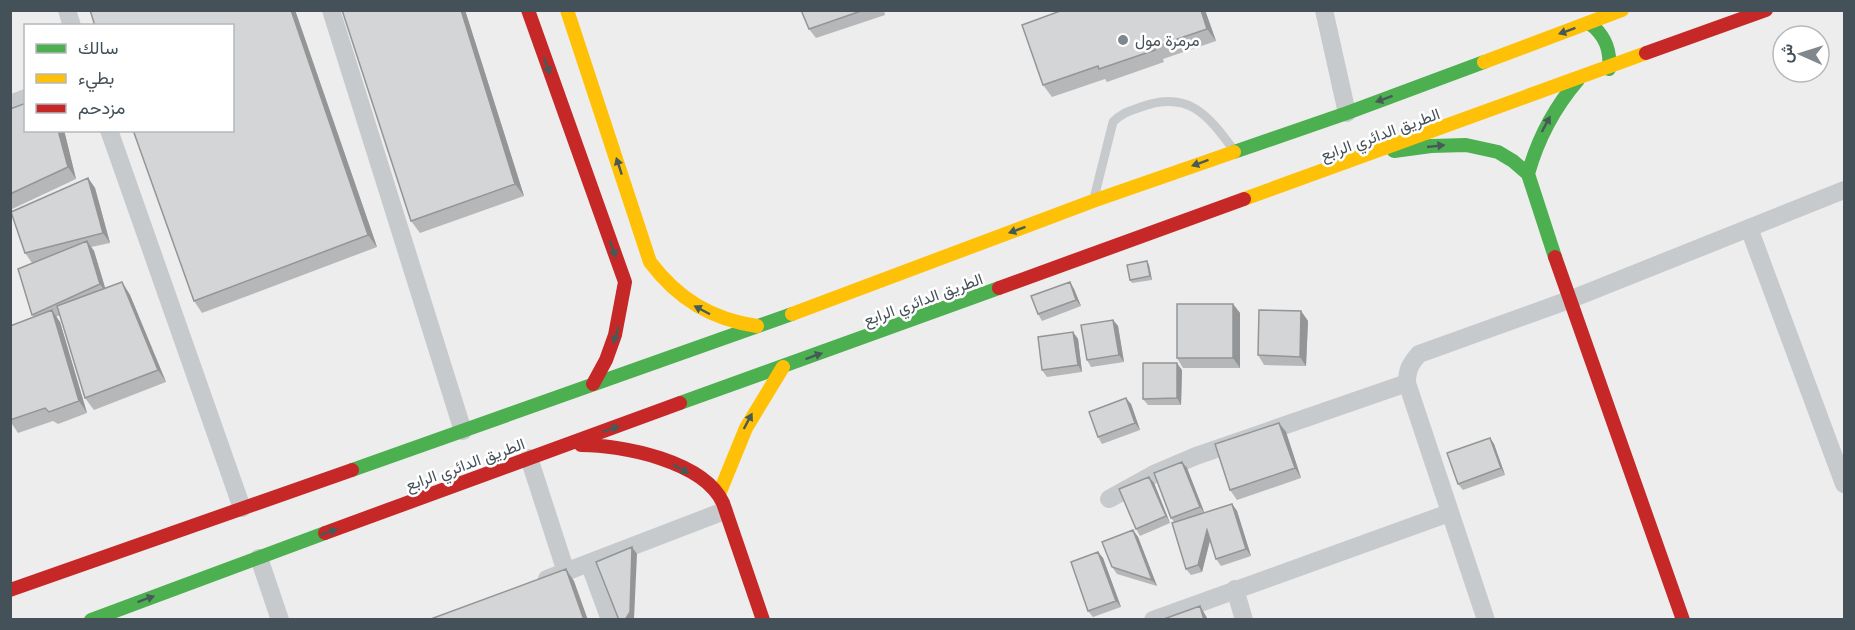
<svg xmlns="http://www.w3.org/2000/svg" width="1855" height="630" viewBox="0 0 1855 630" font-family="Poppins,Vazirmatn,sans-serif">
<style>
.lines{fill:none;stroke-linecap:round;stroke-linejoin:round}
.lane{stroke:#c7cacc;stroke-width:9}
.street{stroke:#c7cacc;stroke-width:18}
.fast{stroke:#4caf50;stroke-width:14}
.slow{stroke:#ffc107;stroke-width:14}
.jam{stroke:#c62828;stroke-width:14}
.wall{fill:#b6b7b8}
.shaded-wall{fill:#949596}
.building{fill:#d4d5d6;stroke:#949596;stroke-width:1.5}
.oneway{fill:#465a58}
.poi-dot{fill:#80888d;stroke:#fff;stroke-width:2}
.labels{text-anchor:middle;stroke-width:5;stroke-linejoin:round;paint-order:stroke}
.poi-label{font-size:16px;fill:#455159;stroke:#fff;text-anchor:start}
.street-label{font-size:16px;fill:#455159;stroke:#fff}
</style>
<rect width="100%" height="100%" fill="#eeeded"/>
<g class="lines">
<path class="lane" d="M1095 194 1113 122C1121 113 1130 111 1141 107 1188 90 1207 114 1233 149"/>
<path class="street" d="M67 10 72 26
M331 10 463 431
M1324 10 1347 113
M10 104 26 98
M109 130 242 508
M1749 228 1844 484
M1407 383 1486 620
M529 458 566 572
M1109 499 1156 473 1196 456 1407 383C1407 370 1410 364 1419 354L1569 300 1844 190
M259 558 280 620
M589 563 610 620
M547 579 724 511
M1235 589 1244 620
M1153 620 1449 513"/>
<path class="fast" d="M1589 23C1605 35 1611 49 1609 69
M1394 151 1431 146 1466 145 1498 152 1513 161 1528 174 1555 257
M1234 152 1347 113 1484 62
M1528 174C1538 138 1554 108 1578 80
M680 403 999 288
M352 470 792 314
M91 620 325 533"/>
<path class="slow" d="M567 10 650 262C678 299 711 319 757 326
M1484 62 1622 10
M1244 199 1646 53
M792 314 1093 201 1234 152
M719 494 746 428 783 367"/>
<path class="jam" d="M528 10 625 282 615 335 606 360 593 384
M1646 53 1766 10
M1555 257 1683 620
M999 288 1244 199
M581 445C622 445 704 461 723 503L763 620
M325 533 680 403
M10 590 352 470"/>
</g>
<path class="wall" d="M90 10H295L377 247 202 313 194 301Z
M465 10 524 196 420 233 411 221Z
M801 10H884L885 15 816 38 809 29Z
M1205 10 1216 41 1163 59 1164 62 1107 82 1105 79 1052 97 1043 85Z
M10 109 64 130 76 179 10 210Z
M88 178 95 188 110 243 91 247 94 251 105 288 122 282 130 295 166 382 94 410 85 398 60 315 56 317 60 322 87 413 58 424 53 421 18 433 12 424H10V326L34 317 32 315 40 260 32 263 25 253Z
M1149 265 1152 280 1132 283 1130 280Z
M1070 282 1074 289 1081 306 1042 321 1038 314Z
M1233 304 1240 313V368H1183L1177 358Z
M1301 311 1308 321 1306 366 1264 365 1258 355Z
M1113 320 1118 326 1124 362 1091 367 1087 360Z
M1073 332 1078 339 1082 372 1047 377 1042 370Z
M1182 370 1181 405H1148L1143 399Z
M1131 404 1140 430 1102 444 1098 437Z
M1279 423 1286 432 1301 478 1237 500 1230 490Z
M1490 438 1494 444 1505 475 1463 490 1458 484Z
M1182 462 1187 468 1204 513 1232 504 1237 511 1251 556 1221 566 1216 559 1210 541 1202 572 1191 575 1186 569 1174 522 1171 518Z
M1149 477 1154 483 1170 523 1140 536 1136 529Z
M1133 530 1138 537 1157 586 1117 574 1112 567Z
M1098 552 1103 558 1121 607 1093 617 1088 611Z"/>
<path class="shaded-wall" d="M291 10H295L377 247 368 235Z
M461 10H465L524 196 515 184Z
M1201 10H1205L1216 41 1207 29Z
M58 130H64L76 179 68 167Z
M88 178 95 188 110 243 103 233Z
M87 241 94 251 107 294 100 284Z
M1147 261 1149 265 1152 280 1150 276Z
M122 282 130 295 166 382 158 370Z
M1070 282 1074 289 1081 306 1076 300Z
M1233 304 1240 313V368L1233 358Z
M52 310 60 322 87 413 79 401Z
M1301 311 1308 321 1306 366 1300 357Z
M1113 320 1118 326 1124 362 1119 355Z
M1073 332 1078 339 1082 372 1078 365Z
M1177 363 1182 370 1181 405 1177 398Z
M1126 398 1131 404 1140 430 1135 423Z
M1279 423 1286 432 1301 478 1295 468Z
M1490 438 1494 444 1505 475 1501 468Z
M1182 462 1187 468 1205 514 1200 507Z
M1149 477 1154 483 1170 523 1166 516Z
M1232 504 1237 511 1251 556 1246 549Z
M1133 530 1138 537 1157 586 1152 580Z
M1207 530 1211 536 1202 572 1198 565Z
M632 547 637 554 634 619V620H625Z
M1098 552 1103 558 1121 607 1116 601Z
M566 569 574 581 588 620H584Z
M1200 606 1206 616 1208 620H1204Z"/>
<path class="building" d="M90 10H291L368 235 194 301 133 130H232V26H95Z
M342 10H461L515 184 411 221Z
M801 10H864L809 29Z
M1063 10H1201L1207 29 1154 47 1155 50 1099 69 1098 66 1043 85 1022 25Z
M26 103V130H58L68 167 10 194V109Z
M88 178 103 233 25 253 11 212Z
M87 241 100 284 32 315 18 269Z
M1147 261 1150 276 1130 280 1127 265Z
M122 282 158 370 85 398 57 306Z
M1070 282 1076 300 1038 314 1031 296Z
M1177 304H1233V358H1177Z
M52 310 79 401 49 412 45 408 10 420V326Z
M1259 310 1301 311 1300 357 1258 355Z
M1113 320 1119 355 1087 360 1081 325Z
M1073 332 1078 365 1042 370 1038 337Z
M1143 363H1177V398L1143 399Z
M1126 398 1135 423 1098 437 1089 412Z
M1279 423 1295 468 1230 490 1215 444Z
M1490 438 1501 468 1458 484 1447 453Z
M1182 462 1200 507 1171 518 1154 473Z
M1149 477 1166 516 1136 529 1119 489Z
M1232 504 1246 549 1216 559 1207 530 1198 565 1186 569 1172 523Z
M1133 530 1152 580 1112 567 1102 542Z
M632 547 630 612 625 620H619L596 562Z
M1098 552 1116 601 1088 611 1071 562Z
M566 569 584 620H428Z
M1200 606 1204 620H1161Z"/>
<defs><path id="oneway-solid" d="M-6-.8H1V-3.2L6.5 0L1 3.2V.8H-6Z" transform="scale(1.5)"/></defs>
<g class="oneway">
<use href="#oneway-solid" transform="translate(1567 31) rotate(160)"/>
<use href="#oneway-solid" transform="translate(547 66) rotate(71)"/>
<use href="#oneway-solid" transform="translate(1384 99) rotate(160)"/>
<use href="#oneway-solid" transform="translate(1546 124) rotate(-62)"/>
<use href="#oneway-solid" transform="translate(1436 146) rotate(-6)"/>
<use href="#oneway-solid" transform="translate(1200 163) rotate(160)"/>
<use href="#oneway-solid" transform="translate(619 166) rotate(-108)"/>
<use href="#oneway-solid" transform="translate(1017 230) rotate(160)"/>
<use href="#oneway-solid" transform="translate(613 249) rotate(70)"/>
<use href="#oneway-solid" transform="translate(702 310) rotate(-152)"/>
<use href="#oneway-solid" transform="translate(616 335) rotate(107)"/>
<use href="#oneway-solid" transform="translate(814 356) rotate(-20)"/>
<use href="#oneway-solid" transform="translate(748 421) rotate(-62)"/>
<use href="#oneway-solid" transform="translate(611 429) rotate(-19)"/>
<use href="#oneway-solid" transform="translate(681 469) rotate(29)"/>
<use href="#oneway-solid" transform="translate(329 532) rotate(-20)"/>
<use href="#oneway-solid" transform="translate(146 599) rotate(-20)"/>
</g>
<circle class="poi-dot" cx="1123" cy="40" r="6"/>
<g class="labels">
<g class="poi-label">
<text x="1135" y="46">مرمرة مول</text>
</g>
<g class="street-label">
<text transform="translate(1380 134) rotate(-20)" y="6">الطريق الدائري الرابع</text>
<text transform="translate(923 299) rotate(-20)" y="6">الطريق الدائري الرابع</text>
<text transform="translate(465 464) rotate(-20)" y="6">الطريق الدائري الرابع</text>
</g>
</g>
<rect width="1855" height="630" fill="none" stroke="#455159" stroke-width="24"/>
<rect x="24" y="24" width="210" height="108" fill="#ffffff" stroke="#b5b9bd" stroke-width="1.5"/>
<rect x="36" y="44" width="30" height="9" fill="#4caf50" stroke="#b5b9bd" stroke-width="1.5"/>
<text x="78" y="54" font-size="18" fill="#455159">سالك</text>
<rect x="36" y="74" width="30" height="9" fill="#ffc107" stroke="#b5b9bd" stroke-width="1.5"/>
<text x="78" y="84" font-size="18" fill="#455159">بطيء</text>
<rect x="36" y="104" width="30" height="9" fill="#c62828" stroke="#b5b9bd" stroke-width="1.5"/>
<text x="78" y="114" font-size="18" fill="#455159">مزدحم</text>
<g transform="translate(1801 54) rotate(273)"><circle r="28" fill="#ffffff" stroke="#b5b9bd" stroke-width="1.5"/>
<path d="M0-4.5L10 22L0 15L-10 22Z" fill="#80888d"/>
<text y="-9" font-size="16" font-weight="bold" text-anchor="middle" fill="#455159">ش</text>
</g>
</svg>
